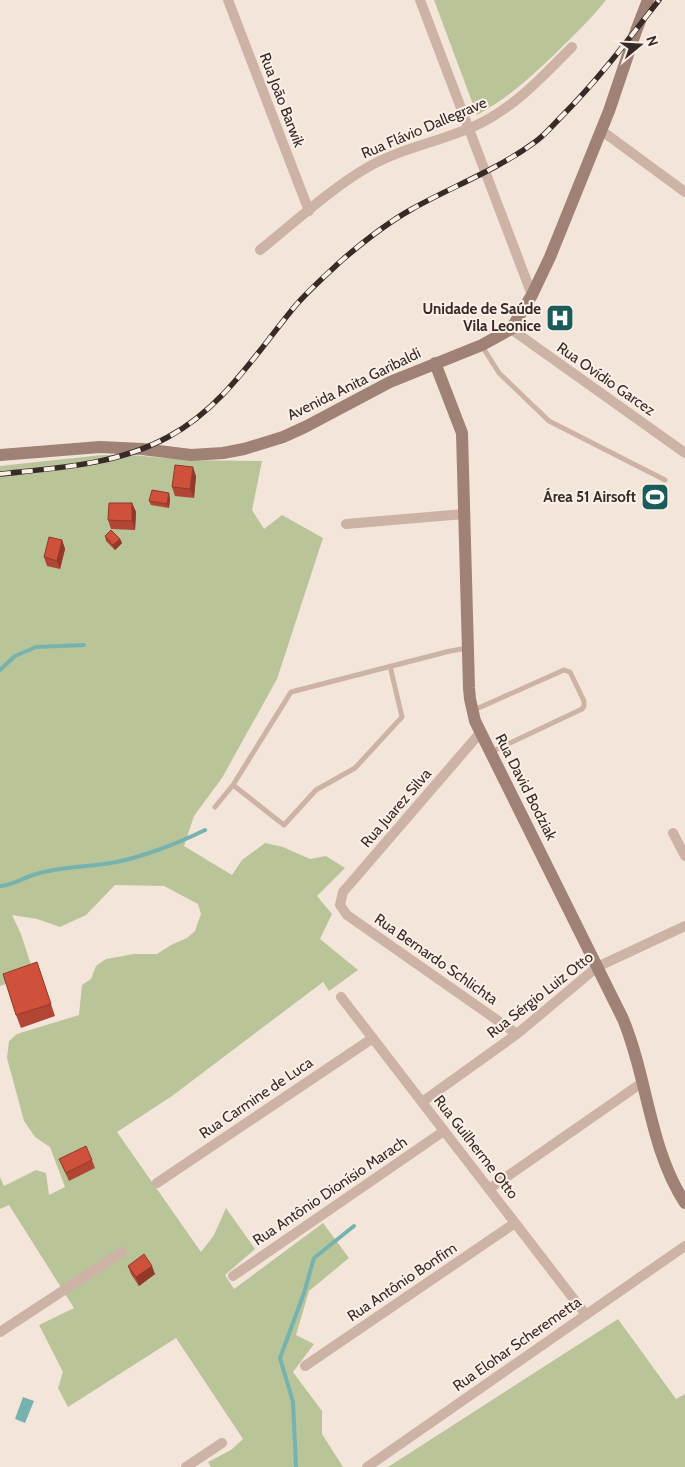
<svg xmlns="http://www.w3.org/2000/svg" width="685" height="1467" viewBox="0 0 685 1467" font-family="Cabin,sans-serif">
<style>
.green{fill:#bac499}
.water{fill:#76b3af}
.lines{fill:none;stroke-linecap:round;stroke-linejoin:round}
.stream{stroke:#76b3af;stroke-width:4}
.lane{stroke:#cdb3a5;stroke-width:5}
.street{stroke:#cdb3a5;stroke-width:10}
.secondary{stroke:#a08176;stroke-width:12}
.rail-casing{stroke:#382a27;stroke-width:5.5}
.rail{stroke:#fbf0e7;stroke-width:4;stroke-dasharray:11;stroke-linecap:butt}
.wall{fill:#b24634}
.shaded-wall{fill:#91392a}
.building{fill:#cf513c;stroke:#91392a}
.labels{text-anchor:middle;stroke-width:4;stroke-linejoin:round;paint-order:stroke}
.street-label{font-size:15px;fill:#382a27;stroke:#fbf0e7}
.poi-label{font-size:15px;font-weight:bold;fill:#382a27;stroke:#fbf0e7;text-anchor:end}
</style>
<rect width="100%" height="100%" fill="#f4e5da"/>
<path class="green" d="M434 0H606C591 19 573 36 556 53 530 78 508 98 477 115Z
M102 455H132L187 460 262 461 252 510 264 529 282 515 323 538 277 679 222 778 194 816 184 846 232 875 242 860 265 843 283 847 310 859 326 856 345 868 317 896 332 914 320 939 358 970 329 991 323 982 172 1096 117 1132 201 1252 214 1235 226 1208 255 1249 225 1275 234 1289 323 1223 349 1258 309 1291 296 1335 314 1344 293 1372 322 1411V1434L343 1467H211L208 1462 231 1450 243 1439 176 1338 68 1407 58 1388 63 1372 39 1325 74 1308 9 1205 0 1209V1177L4 1186 36 1170 46 1173 49 1195 65 1187 50 1147 35 1137 24 1121 7 1058 9 1041 17 1034 79 1015 82 985 91 979 96 966 106 959 134 954H157L171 945 187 938 195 931 201 914 198 904 164 886 115 885 86 915 60 927 37 919 12 915 21 934 34 974 0 986V466Z
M618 1319 676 1399 685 1394V1467H388Z"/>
<path class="water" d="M23 1397 34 1401 25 1423 15 1419Z"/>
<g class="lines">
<path class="stream" d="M0 670 15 656 36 647 84 645
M0 886C13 886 24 877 36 874 60 867 86 867 111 863 140 858 179 843 205 830
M296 1467 293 1402 280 1358 304 1293 314 1258 354 1226"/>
<path class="lane" d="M482 346 499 373 549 421 665 480
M474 710 564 670 570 672 584 701V706L582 709 491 752
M233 785 284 825 316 790 355 768 402 717 390 666
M215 807 233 785 291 692 450 651 468 648"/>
<path class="street" d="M228 0 309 211
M420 0 532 295
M602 131 685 192
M260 250C295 222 329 190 368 167 403 147 445 141 481 123 517 105 544 75 572 47
M511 329 685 453
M346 524 464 514
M480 733 343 892 340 905 347 915 517 1034
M673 833 685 856
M341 997 586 1315
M422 1102 517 1034 597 967 685 926
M157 1183 373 1038
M489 1189 643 1082
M233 1276 444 1131
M0 1332 122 1252
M305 1366 515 1223
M186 1467 222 1443
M367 1467 685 1246"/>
<path class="secondary" d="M435 363 462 433 469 688 470 699 475 721 623 1019C648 1079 649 1148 685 1203
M0 455 100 447 142 449 191 455 223 453 244 449 283 437 305 427 390 382 482 345 511 329 532 295 550 257 609 111 636 31 648 0"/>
<defs>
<path id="rail" d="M0 474C56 468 117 465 168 437 224 407 256 353 296 305 309 290 326 275 341 261 363 242 387 223 412 209 453 186 497 170 535 142 545 135 553 125 562 116 598 80 628 40 659 0"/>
</defs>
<use href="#rail" class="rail-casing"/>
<use href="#rail" class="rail"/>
</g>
<path class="wall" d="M196 476 194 498 175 496 172 487Z
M170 498 169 508 151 505 149 501Z
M132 503 136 512 135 530 111 529 108 520Z
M105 536 120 539 122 543 115 550 106 541Z
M62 540 65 549 60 569 47 566 44 557Z
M37 962 55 1016 21 1028 16 1015Z
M59 1159 92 1160 95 1168 69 1181Z
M128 1266 155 1274 139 1286 131 1274Z"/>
<path class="shaded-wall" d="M193 467 196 476 194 498 190 489Z
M169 493 170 498 169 508 167 504Z
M132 503 136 512 135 530 132 521Z
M120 539 122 543 115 550 113 545Z
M62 540 65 549 60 569 57 561Z
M152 1266 155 1274 139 1286 136 1277Z"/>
<path class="building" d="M175 465 193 467 190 489 172 487Z
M152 490 169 493 167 504 149 501Z
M109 503H132V521L108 520Z
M111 530 120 539 113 545 105 536Z
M49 537 62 540 57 561 44 557Z
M37 962 51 1004 16 1015 3 974Z
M86 1146 92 1160 66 1173 59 1159Z
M144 1254 152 1266 136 1277 128 1266Z"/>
<defs>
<symbol id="hospital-square" viewBox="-11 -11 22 22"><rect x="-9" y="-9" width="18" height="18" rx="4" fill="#195c5a" stroke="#fbf0e7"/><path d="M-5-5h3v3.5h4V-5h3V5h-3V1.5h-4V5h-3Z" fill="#fff"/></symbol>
<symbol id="stadium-square" viewBox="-11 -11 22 22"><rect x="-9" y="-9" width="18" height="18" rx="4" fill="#195c5a" stroke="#fbf0e7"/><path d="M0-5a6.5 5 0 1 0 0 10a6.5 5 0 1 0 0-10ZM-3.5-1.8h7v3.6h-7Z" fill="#fff"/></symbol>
</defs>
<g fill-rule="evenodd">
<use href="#hospital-square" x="544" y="302" width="32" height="32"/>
<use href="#stadium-square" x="639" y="481" width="32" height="32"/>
</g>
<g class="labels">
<g class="street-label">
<text transform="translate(282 100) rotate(69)" y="5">Rua João Barwik</text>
<text transform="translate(424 128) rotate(-23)" y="5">Rua Flávio Dallegrave</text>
<text transform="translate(606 379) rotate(35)" y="5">Rua Ovídio Garcez</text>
<text transform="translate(354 384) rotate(-26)" y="5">Avenida Anita Garibaldi</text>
<text transform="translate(526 787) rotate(63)" y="5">Rua David Bodziak</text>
<text transform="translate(396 808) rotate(-49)" y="5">Rua Juarez Silva</text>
<text transform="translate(436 959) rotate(35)" y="5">Rua Bernardo Schlichta</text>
<text transform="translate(540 995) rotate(-38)" y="5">Rua Sérgio Luiz Otto</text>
<text transform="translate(256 1098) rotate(-34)" y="5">Rua Carmine de Luca</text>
<text transform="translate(476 1147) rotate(52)" y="5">Rua Guilherme Otto</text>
<text transform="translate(330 1191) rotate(-34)" y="5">Rua Antônio Dionísio Marach</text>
<text transform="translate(402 1282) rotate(-34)" y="5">Rua Antônio Bonfim</text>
<text transform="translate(517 1344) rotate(-35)" y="5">Rua Elohar Scheremetta</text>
</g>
<g class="poi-label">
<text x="541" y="314">Unidade de Saúde<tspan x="541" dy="17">Vila Leonice</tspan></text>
<text x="636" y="502">Área 51 Airsoft</text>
</g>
</g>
<g transform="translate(640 45) rotate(72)" stroke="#fbf0e7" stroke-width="4" paint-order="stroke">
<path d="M0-4L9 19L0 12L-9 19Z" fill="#382a27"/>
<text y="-8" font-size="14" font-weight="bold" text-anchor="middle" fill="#382a27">N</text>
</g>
</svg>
